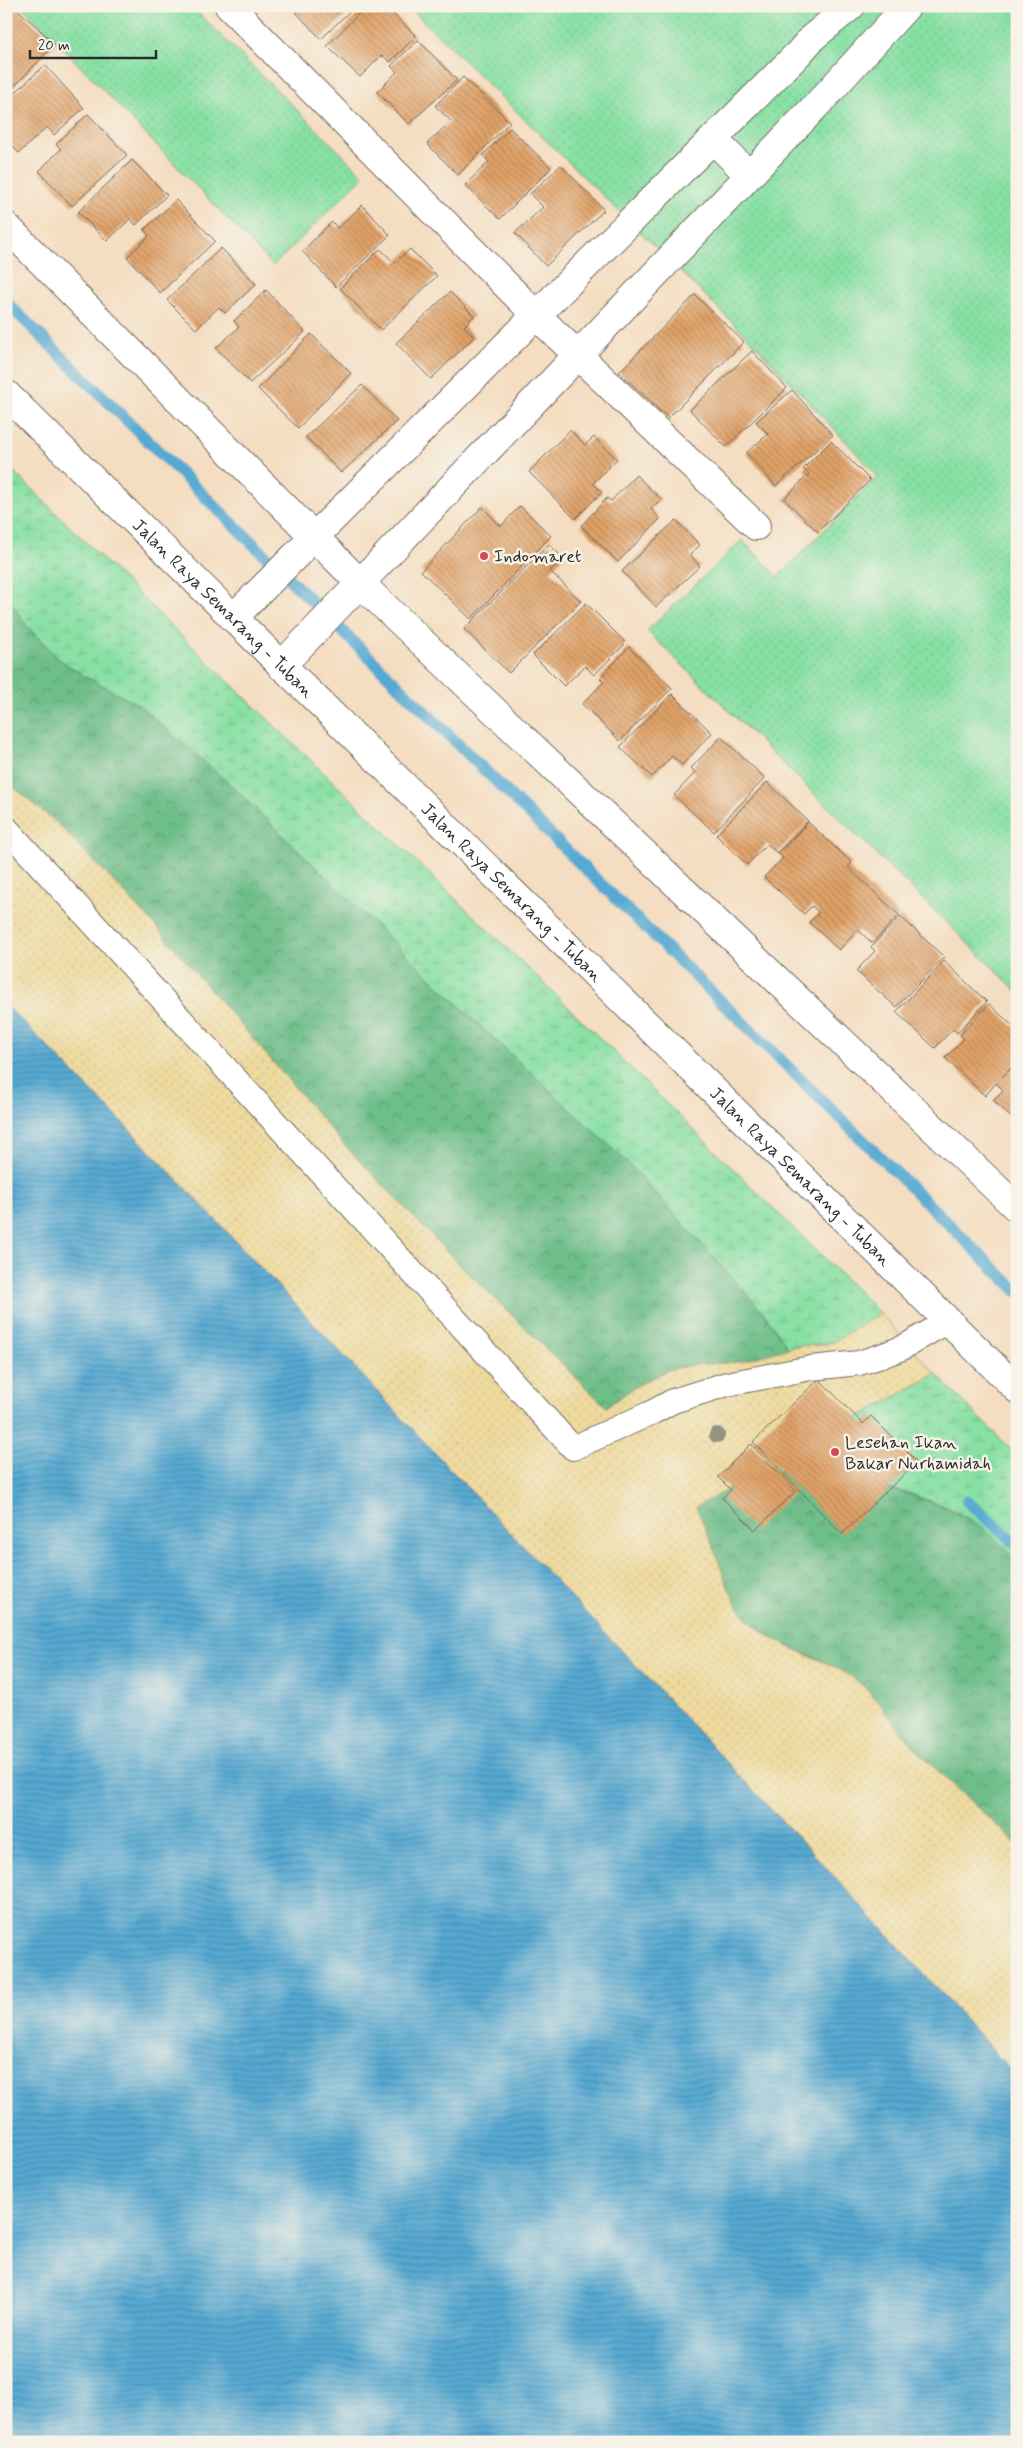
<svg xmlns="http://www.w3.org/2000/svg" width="1023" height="2448" viewBox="0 0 1023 2448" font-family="Mynerve,sans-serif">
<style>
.green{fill:url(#green-dots);stroke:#5a8668}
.forest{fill:url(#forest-crowns);stroke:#4c745a}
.wetland{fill:url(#wetland-marsh);stroke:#5a8668}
.sand{fill:url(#sand-dots);stroke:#8c8264}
.water{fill:url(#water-rules);stroke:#406a7e}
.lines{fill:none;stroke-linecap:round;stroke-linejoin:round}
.stream{stroke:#56a9d2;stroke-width:12}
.building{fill:url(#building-back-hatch)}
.service-casing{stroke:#71695f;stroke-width:26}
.minor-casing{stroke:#71695f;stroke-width:30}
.trunk-casing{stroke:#71695f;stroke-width:30}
.service{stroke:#fff;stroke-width:24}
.minor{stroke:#fff;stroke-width:28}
.trunk{stroke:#fff;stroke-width:28}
.tree{fill:#92947f}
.poi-dot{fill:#d1495b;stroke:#f7f3e8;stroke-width:2}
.labels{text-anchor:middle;stroke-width:5;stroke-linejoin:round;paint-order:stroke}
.poi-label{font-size:18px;fill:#2b2b2b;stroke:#f7f3e8;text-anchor:start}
.street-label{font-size:18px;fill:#2b2b2b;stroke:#f7f3e8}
</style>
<defs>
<pattern id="green-dots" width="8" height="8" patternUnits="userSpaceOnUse" patternTransform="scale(1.25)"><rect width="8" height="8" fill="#88e0a4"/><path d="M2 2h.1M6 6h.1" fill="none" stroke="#76c08d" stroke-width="1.8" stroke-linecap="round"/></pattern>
<pattern id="forest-crowns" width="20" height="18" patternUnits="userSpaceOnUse" patternTransform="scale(1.25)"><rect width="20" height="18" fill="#6ebe8a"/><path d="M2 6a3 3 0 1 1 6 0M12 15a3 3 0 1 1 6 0" fill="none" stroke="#5b9b71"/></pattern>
<pattern id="wetland-marsh" width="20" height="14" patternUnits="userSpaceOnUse" patternTransform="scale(1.25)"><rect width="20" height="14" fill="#88e0a4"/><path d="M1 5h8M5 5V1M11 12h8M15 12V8" fill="none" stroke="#76c08d"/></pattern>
<pattern id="sand-dots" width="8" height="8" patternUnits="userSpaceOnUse" patternTransform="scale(1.25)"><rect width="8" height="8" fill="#eeda9e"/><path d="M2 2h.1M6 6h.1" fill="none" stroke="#cb8" stroke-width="1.8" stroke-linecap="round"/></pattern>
<pattern id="water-rules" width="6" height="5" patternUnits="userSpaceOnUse" patternTransform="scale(1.25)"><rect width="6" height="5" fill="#56a9d2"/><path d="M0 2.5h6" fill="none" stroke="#478aab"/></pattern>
<pattern id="building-back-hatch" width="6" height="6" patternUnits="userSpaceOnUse" patternTransform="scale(1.25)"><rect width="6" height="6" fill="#e0a268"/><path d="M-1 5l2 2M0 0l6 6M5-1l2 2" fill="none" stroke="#b68456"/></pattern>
</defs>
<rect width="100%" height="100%" fill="#f7f3e8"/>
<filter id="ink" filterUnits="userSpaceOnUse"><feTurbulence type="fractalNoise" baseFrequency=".02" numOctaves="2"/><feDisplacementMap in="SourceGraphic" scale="10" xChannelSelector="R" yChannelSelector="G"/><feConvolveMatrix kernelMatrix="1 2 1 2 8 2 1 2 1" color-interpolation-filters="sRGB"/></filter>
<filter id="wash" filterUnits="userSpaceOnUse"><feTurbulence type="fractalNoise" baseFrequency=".0096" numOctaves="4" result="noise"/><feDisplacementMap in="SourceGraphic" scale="20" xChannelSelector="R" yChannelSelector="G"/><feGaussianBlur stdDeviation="1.12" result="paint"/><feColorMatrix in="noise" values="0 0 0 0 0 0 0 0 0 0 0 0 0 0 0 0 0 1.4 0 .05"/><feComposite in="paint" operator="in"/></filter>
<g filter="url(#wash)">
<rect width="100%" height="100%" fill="#f4ddc0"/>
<path class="green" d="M21 6H191L364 176 273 266 60 45Z
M408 6H1017V991L647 631 742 540 778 577 878 476 748 337Z"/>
<path class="forest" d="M6 595 26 625 59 659 88 678 139 705 231 785 472 1018 630 1165 763 1312 789 1349 739 1362 693 1365 668 1370 638 1385 606 1407 454 1259 346 1147 146 915 92 859 56 822 6 781Z
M792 1468C856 1483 924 1490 980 1526 994 1534 1005 1548 1017 1559V1844L950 1783 912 1744 817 1658 779 1642 752 1623 738 1608 727 1589 714 1549 695 1507 737 1483Z"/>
<path class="wetland" d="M6 464 208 662 556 995 880 1313 833 1342 789 1349 763 1312 630 1165 472 1018 231 785 139 705 88 678 59 659 26 625 6 595Z
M936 1374 1017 1456V1559L982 1527 950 1508 908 1493 792 1468 738 1483Z"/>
<path class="sand" d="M6 781 56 822 92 859 146 915 346 1147 454 1259 606 1407 638 1385 668 1370 693 1365 739 1362 797 1346 821 1345 833 1342 880 1313 936 1374 696 1507C702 1521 709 1535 714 1549 730 1592 735 1619 780 1642 809 1658 842 1665 866 1689 883 1706 896 1727 912 1745 945 1780 982 1811 1017 1844V2077C843 1882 661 1693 482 1503 324 1336 169 1166 6 1005Z"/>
<path class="water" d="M6 1005C169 1166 324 1336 482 1503 661 1693 843 1882 1017 2077V2442H6Z"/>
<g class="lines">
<path class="stream" d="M6 302 1017 1291
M967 1501 1017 1545"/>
</g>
<g id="blocks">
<path class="building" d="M6 6H14L55 44 6 95Z
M290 6H355L321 39Z
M366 6H385L416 36 390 62 382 55 360 77 327 46Z
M418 40 457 80 409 124 377 92 397 72 391 66Z
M45 65 84 108 54 135 47 127 19 153 6 140V101Z
M463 77 510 122 458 175 427 144 451 121 435 106Z
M88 114 127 155 72 206 39 171 61 149 56 144Z
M510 128 551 168 500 219 465 185 489 162 483 155Z
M132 160 167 195 136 225 130 219 107 241 78 212Z
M561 165 604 210 546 266 515 233 543 207 530 194Z
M176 200 215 241 160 293 127 257 149 236 144 230Z
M362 205 390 235 336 287 302 251 332 222 338 228Z
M221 248 256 284 225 313 219 307 196 329 167 300Z
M380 249 395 263 410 249 437 276 381 330 340 288Z
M266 290 305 332 250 383 216 348 239 327 234 321Z
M450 292 474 316 464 326 474 337 431 379 396 343Z
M695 295 744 342 668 418 619 372Z
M311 334 351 373 298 428 258 389Z
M752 351 787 388 726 447 690 410Z
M362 385 397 421 341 473 306 437Z
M792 390 833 435 776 486 746 453 768 434 756 422Z
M570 430 585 445 594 437 617 459 593 483 602 492 575 519 529 472Z
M831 441 870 480 818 532 784 499 809 474 803 469Z
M636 475 661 499 651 509 660 519 618 562 581 526 607 498 611 501Z
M520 506 551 536 471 619 421 571 482 507 501 526Z
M676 520 700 545 690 555 700 566 656 607 622 571Z
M549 544 563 558 550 571 581 601 509 673 464 629Z
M586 603 626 643 594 675 585 666 564 686 533 655Z
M629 647 672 688 620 741 582 704 604 682 600 678Z
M672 694 712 733 682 765 672 756 652 777 620 747Z
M721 737 765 778 714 832 674 795 695 773 691 768Z
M767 782 808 821 777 853 767 844 747 865 716 835Z
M808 822 852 863 848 867 899 915 872 943 858 930 839 950 809 922 819 913 812 906 804 914 764 877 783 858 779 854Z
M900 916 944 957 896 1007 856 971 875 951 871 947Z
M944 961 987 1002 957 1033 953 1029 935 1048 896 1012Z
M989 1004 1017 1030V1062L1002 1077 1017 1063V1123L993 1100 1003 1090 996 1083 985 1096 945 1058 964 1039 960 1035Z
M819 1379 863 1424 871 1416 917 1462 842 1534 753 1442Z
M751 1444 796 1491 755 1530 722 1498 731 1490 718 1477Z"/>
</g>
</g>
<g filter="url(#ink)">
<use href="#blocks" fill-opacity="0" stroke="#71695f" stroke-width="1"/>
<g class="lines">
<defs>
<path id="service" d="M6 828 573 1448 653 1412 673 1401 727 1384 811 1368 859 1363 881 1356 902 1348 948 1321"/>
<path id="minor" d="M229 6 536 315 756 526
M713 139 749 175
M6 226 360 583 1017 1208
M233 618 798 54 813 37 851 6
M281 666 828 93 907 6"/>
<g id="trunk">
<path id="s1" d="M6 394 1017 1389"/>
</g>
</defs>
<use href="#service" class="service-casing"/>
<use href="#minor" class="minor-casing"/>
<use href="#trunk" class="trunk-casing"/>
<use href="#service" class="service"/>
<use href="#minor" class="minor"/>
<use href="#trunk" class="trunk"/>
</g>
<circle class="tree" cx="717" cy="1435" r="8"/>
</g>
<g class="poi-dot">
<circle cx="484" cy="556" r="5"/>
<circle cx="835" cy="1452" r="5"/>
</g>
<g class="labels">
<g class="poi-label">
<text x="494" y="562">Indomaret</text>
<text x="845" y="1448">Lesehan Ikan<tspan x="845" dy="21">Bakar Nurhamidah</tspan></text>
</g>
<g class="street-label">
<text dy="6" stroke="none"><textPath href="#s1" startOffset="305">Jalan Raya Semarang - Tuban</textPath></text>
<text dy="6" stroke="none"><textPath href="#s1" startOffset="710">Jalan Raya Semarang - Tuban</textPath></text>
<text dy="6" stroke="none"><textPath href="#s1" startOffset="1115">Jalan Raya Semarang - Tuban</textPath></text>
</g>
</g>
<rect width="1023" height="2448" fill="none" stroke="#f7f3e8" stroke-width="25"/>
<path d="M30 50v8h126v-8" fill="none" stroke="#2b2b2b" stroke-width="2.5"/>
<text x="38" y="50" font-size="15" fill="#2b2b2b" stroke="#f7f3e8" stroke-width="4" paint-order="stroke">20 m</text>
</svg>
